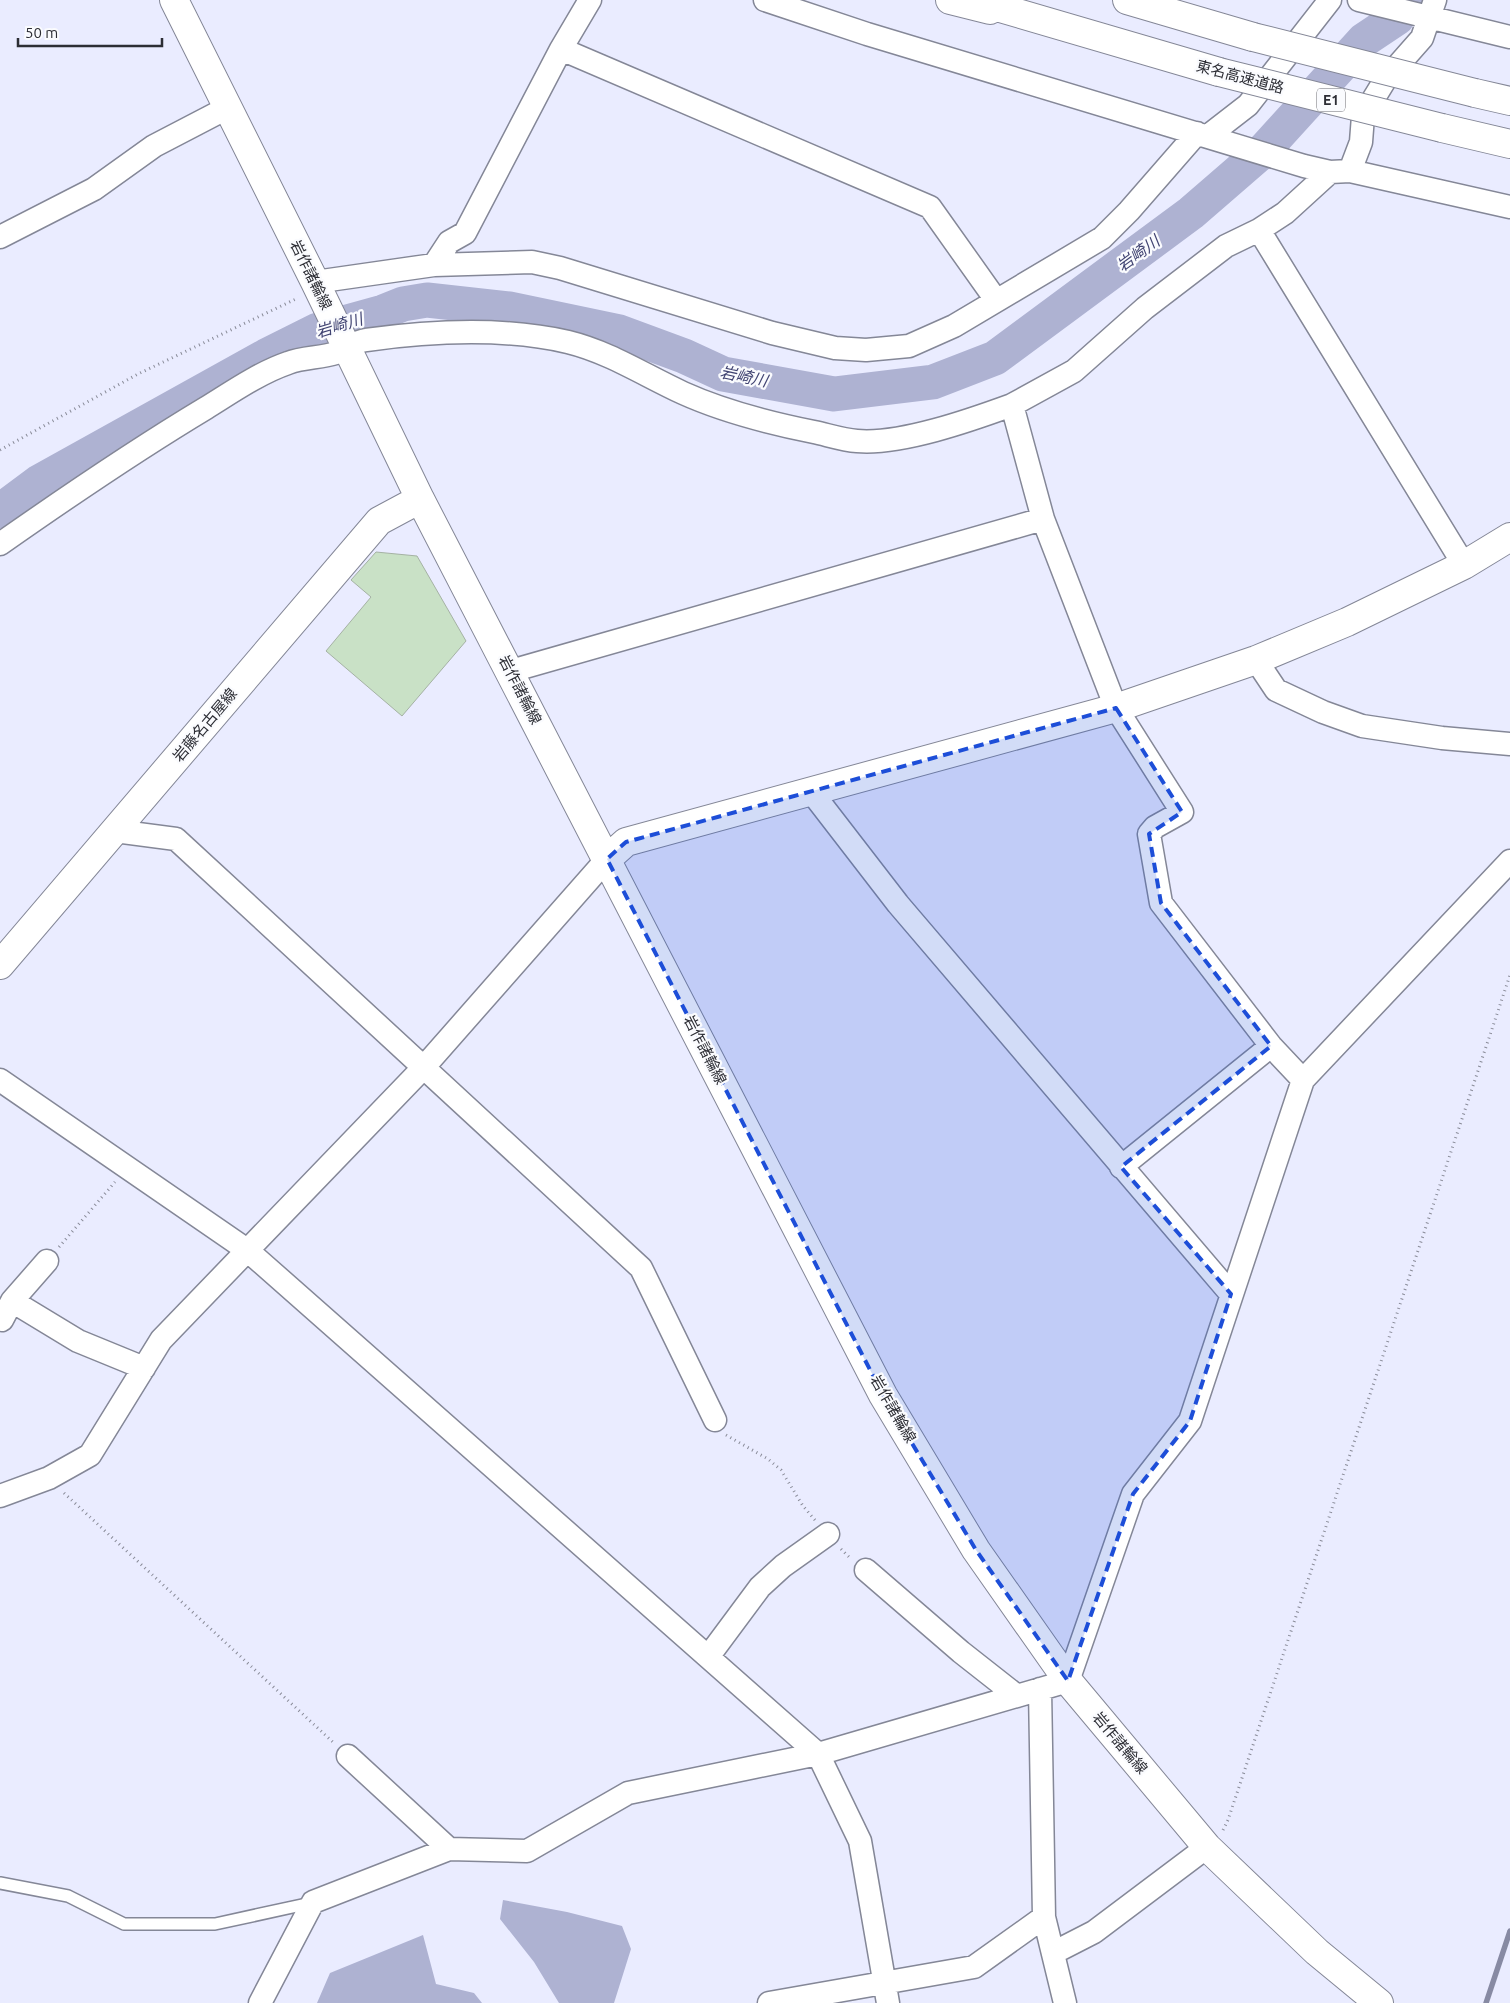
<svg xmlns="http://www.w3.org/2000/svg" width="1510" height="2003" viewBox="0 0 1510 2003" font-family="Ubuntu,'Noto Sans JP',sans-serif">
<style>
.forest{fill:#aeb2d2}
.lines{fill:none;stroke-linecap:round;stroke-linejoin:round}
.stream{stroke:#878aa3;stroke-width:5.5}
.river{stroke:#aeb2d2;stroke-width:35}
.building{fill:#c9e1c6;stroke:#a5b2a4}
.lane-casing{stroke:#848797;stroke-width:14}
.street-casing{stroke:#848797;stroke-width:25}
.secondary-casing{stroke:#848797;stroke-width:30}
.highway-casing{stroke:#848797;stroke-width:30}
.path{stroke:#898b98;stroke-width:3;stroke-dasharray:1 4;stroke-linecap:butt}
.lane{stroke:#fff;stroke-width:11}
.street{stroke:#fff;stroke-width:22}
.secondary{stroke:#fff;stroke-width:28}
.highway{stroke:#fff;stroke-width:28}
.highway-bridge-casing{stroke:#848797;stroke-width:30;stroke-linecap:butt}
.highway-bridge{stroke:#fff;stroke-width:28}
.marked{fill:#1d4ed8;fill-opacity:0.2;stroke:#1d4ed8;stroke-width:4;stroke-dasharray:10 6;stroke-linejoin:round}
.labels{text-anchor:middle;stroke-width:4.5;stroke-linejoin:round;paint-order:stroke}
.shield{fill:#fafbfe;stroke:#6a6b71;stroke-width:1}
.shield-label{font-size:14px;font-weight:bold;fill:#2c2d34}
.street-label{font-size:15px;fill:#2c2d34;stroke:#fafbfe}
.water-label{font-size:16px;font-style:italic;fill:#414472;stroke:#fafbfe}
</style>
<rect width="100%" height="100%" fill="#eaecff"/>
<path class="forest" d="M503 1900 567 1912 622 1926 631 1949 614 2003H559L534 1962 500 1919Z
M423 1935 436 1984 474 1993 482 2003H317L330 1973Z"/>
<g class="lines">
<path class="stream" d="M1486 2003 1510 1931"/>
<path class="river" d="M0 511 39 482 266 356 318 330 383 312 403 304 427 300 509 309 619 332 684 356 723 374 834 394 933 382 995 358 1191 213 1265 149 1364 40 1397 18 1408 0"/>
</g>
<path class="building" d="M376 552 417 556 466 641 402 716 326 651 371 597 351 580Z"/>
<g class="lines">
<defs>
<path id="lane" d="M0 1883 68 1896 124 1924H215L311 1903"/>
<path id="street" d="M765 0 867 34 1304 166 1330 172 1350 171 1510 207
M1359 0 1510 37
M561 49 930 207 996 300
M1208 136 1248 105 1330 0
M1350 171 1361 142 1363 116 1385 80 1422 38 1435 0
M1259 230 1464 565
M0 237 94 189 154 146 227 108
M434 265 532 262 560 268 772 333 835 348 866 350 909 346 954 326 1102 238 1129 211 1197 133
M315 282 434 265 449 242 465 233 561 49 590 0
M0 544C67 497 136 450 206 408 232 392 259 373 288 363 303 357 321 358 336 353 346 349 356 341 366 340 431 331 503 327 568 342 609 352 644 375 683 393 725 412 769 423 814 432 828 435 843 440 857 441 900 445 971 420 1012 405
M1256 660 1276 690 1323 712 1362 726 1442 738 1510 744
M511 671 1043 519
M810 790 898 904 1231 1294
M115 831 176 839 641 1268 715 1420
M0 1080 247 1250 818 1754 860 1841 888 2003
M1303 1080 1271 1046 1161 903 1149 834 1155 827 1182 812 1116 708 1043 519 1012 405 1074 371 1145 308 1226 246 1259 230 1285 213 1330 172
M1121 1167 1271 1046
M12 1301 78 1341 144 1368
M0 1319 2 1320 12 1301 47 1261
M0 1496 49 1478 90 1455 161 1340 424 1067 607 859
M866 1570 961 1652 1017 1696
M708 1657 760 1587 783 1566 828 1534
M1040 1689 1044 1917 1065 2003
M348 1756 449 1849
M1053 1953 1094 1932 1207 1847
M260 2003 313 1902 449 1849 527 1851 628 1793 818 1754 1068 1681 1133 1494 1190 1421 1303 1080 1510 861
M769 2003 974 1967 1044 1917"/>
<path id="secondary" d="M174 0 315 282 420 499 883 1395 976 1550 1068 1681 1207 1847 1317 1952 1379 2003
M607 859 626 842 1116 708 1256 660 1347 622 1464 565 1510 537
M0 965 379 521 420 499"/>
<path id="highway" d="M950 0 990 10
M973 0 1219 72
M1127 0 1253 37
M1475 93 1510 101
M1442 128 1510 144"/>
</defs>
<use href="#lane" class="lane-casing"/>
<use href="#street" class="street-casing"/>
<use href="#secondary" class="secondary-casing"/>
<use href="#highway" class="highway-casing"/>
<path class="path" d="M0 450 138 374 298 298
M59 1247 115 1182
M726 1435 768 1459 781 1470 803 1506 815 1520
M64 1493 335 1744
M841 1549 851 1559
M1223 1830 1228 1820 1510 975"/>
<use href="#lane" class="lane"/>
<use href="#street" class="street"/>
<use href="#secondary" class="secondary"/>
<use href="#highway" class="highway"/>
<defs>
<path id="highway-bridge" d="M1253 37 1475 93
M1219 72 1442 128"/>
</defs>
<use href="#highway-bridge" class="highway-bridge-casing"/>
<use href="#highway-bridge" class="highway-bridge"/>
</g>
<path class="marked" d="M1116 708 1182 812 1149 834 1161 903 1271 1046 1121 1167 1231 1294 1190 1421 1133 1494 1068 1681 976 1550 883 1395 607 859 626 842Z"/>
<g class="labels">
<rect class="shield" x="1317" y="88.5" width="28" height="23" rx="4"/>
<g class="shield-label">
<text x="1331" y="105">E1</text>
</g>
<g class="street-label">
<text transform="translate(1240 77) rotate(15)" y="5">東名高速道路</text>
<text transform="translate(311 275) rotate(64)" y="5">岩作諸輪線</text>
<text transform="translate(520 690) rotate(63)" y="5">岩作諸輪線</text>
<text transform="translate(205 725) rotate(-50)" y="5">岩藤名古屋線</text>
<text transform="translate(705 1050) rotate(63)" y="5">岩作諸輪線</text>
<text transform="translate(893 1409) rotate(60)" y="5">岩作諸輪線</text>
<text transform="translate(1120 1743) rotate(50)" y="5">岩作諸輪線</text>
</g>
<g class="water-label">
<text transform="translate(1138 253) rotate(-36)" y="6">岩崎川</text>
<text transform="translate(339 325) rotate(-17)" y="6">岩崎川</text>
<text transform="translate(744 376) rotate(12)" y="6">岩崎川</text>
</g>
</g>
<path d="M18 38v8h144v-8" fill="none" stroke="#2c2d34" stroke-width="2.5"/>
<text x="25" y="38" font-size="15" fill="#2c2d34" stroke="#fafbfe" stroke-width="4" paint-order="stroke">50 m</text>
</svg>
